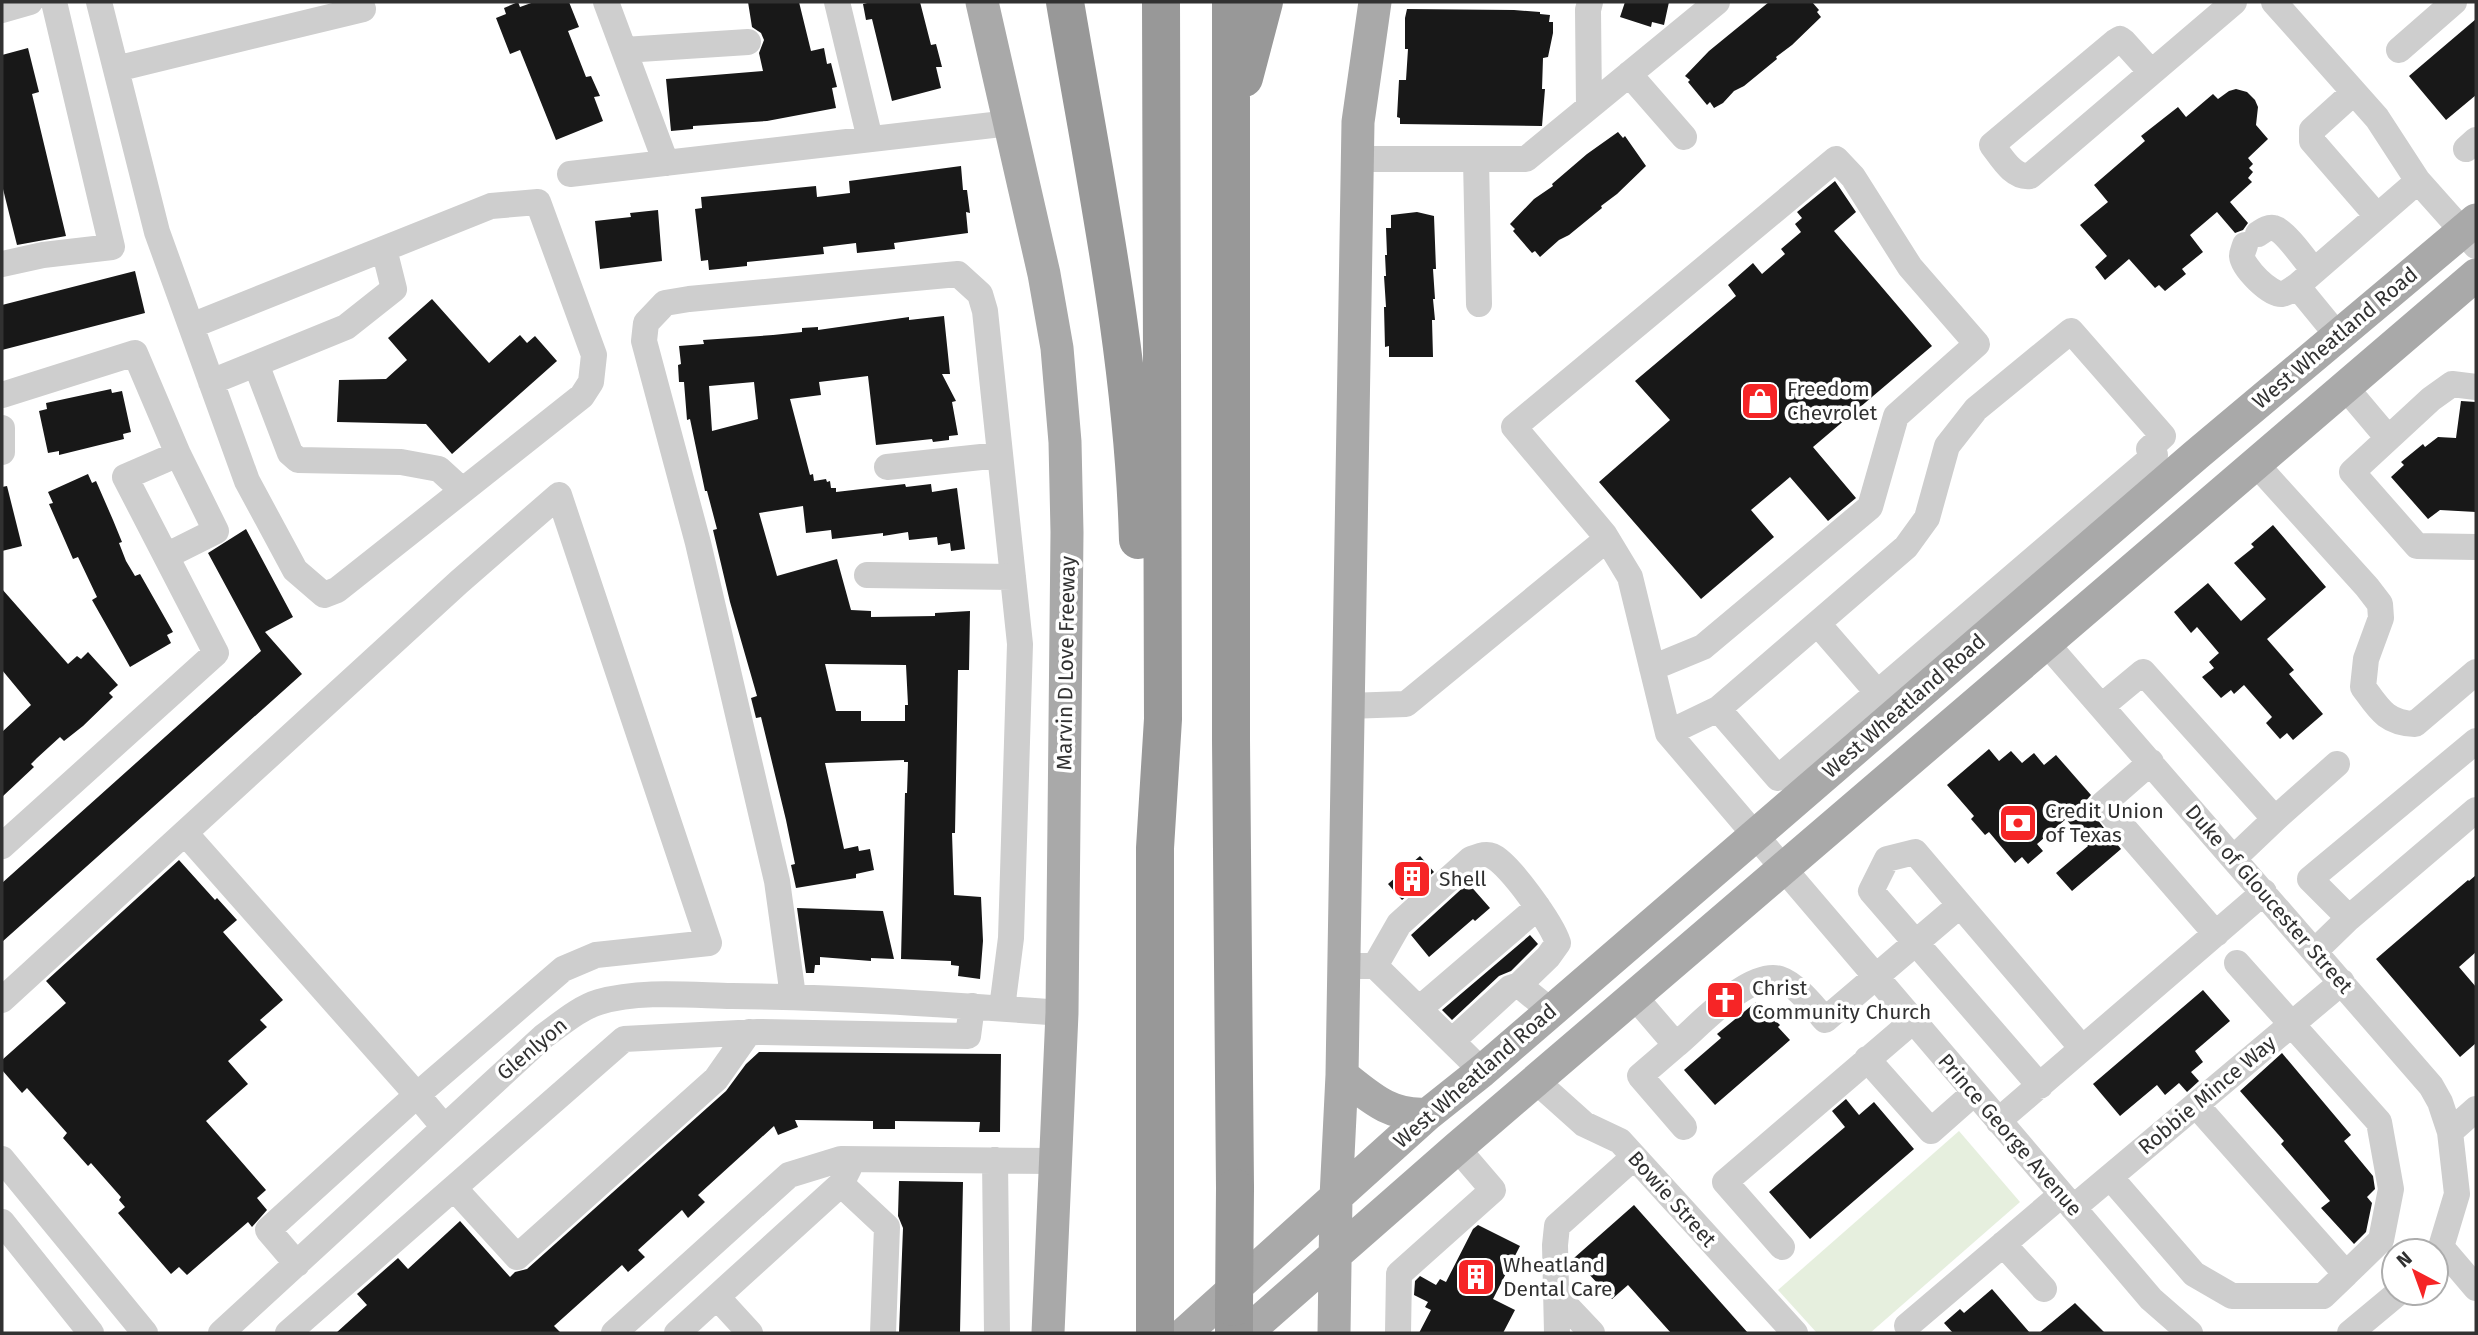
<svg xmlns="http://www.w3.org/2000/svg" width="2478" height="1335" viewBox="0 0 2478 1335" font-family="'Fira Sans',sans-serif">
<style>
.green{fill:#e6efde}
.building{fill:#181818;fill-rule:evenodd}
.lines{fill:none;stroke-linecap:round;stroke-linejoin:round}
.minor{stroke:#cecece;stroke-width:26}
.major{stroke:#a9a9a9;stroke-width:33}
.highway{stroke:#989898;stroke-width:38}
.highway-bridge{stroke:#989898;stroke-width:38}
.labels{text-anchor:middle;stroke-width:7;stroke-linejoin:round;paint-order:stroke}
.street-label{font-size:21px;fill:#313131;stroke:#fff}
.poi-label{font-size:21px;fill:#313131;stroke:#fff;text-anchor:start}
</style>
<rect width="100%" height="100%" fill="#fff"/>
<path class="green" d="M1959 1131 2020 1202 1870 1333H1817L1778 1290Z"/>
<path class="building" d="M518 2 520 7 534 2H569L579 27 568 31 586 77 591 76 600 96 594 97 603 121 556 140 520 50 510 54 496 18 506 14 504 8Z
M748 2H799L811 51 824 48 827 64 831 63 837 87 832 88 836 108 767 121 693 126V129L671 131 666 79 763 71 759 53 764 40 761 33 752 27Z
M871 2H920L931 45 936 44 942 67H936L941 88 892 101 872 19 866 20 863 4Z
M1625 2H1669L1664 25 1652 22 1651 27 1620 17Z
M1769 2H1812L1819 10 1817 12 1821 17 1792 45 1776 57 1777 59 1744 86 1734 91 1723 103 1714 108 1710 102 1707 105 1688 82 1690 80 1685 76 1709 51Z
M1407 9 1514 10 1540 12V14L1550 15 1549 22H1553V33L1548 57 1543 58 1542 89H1545L1542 126 1400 124V118L1397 117 1399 80H1406L1408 49H1405V18Z
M2476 19V95L2446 120 2409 76Z
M28 48 39 92 32 94 66 236 17 245 2 185V55Z
M2236 89 2247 92 2255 100 2258 107 2256 125 2268 139 2248 158 2253 164 2249 168 2253 172 2248 178 2252 182 2230 202 2248 223 2243 230 2235 233 2217 212 2190 235 2203 252 2182 269 2186 274 2165 291 2159 285 2155 288 2129 259 2105 280 2095 267 2107 256 2080 225 2108 202 2094 185 2145 141 2141 136 2178 107 2186 117 2213 94 2218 99 2229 91Z
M1618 132 1623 138 1625 136 1646 166 1617 194 1601 206 1602 208 1569 235 1559 240 1540 257 1535 251 1532 253 1513 231 1515 229 1510 224 1534 199 1553 186 1552 184 1587 154Z
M961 166 963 190H967L970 213 966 212 968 233 894 243 895 249 857 253 856 243 823 247 824 254 747 262V266L709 270 708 260 701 261 695 209 702 208 701 197 816 186 817 197 850 193 849 181Z
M1835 181 1856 212 1834 231 1932 346 1813 447 1856 498 1828 521 1790 477 1751 510 1774 537 1701 599 1599 482 1670 420 1635 381 1736 296 1728 285 1753 263 1762 274 1785 254 1781 249 1801 232 1795 224 1802 218 1797 212Z
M658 210 662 261 600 269 595 221 631 217 630 213Z
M1417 212 1434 216 1436 269H1433L1435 299H1433L1435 320H1432L1433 357H1389V346L1385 347 1384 307H1386L1384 276H1386L1385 255H1387L1386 228H1391V215Z
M135 271 145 313 2 350V305Z
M432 299 489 363 520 335 527 343 535 336 557 361 452 454 426 424 337 422 339 380 386 379 407 360 388 338Z
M944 316 950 374H942L956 401 952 402 958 435 949 436V440L933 442 932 439 876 445 868 376 819 382 821 395 790 399 810 475 813 474 814 481 826 479 827 482 830 481 831 488H836V492L905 484 906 487 931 484 932 492 957 488 965 549 951 551 950 543 938 545 937 537 909 540 908 532 883 536V533L832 539 831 530 806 533 803 506 759 513 777 576 837 559 851 610 871 611V617L935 616V613L970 611 969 670H958L955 833H952L954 895 981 897 983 941 980 979 958 976 959 966 951 965V961L901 959 905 793H907L908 762H904V760L825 763 844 849 858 846 859 851 870 849 874 870 856 874V878L796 888 791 865 795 864 786 820 761 717 756 718 751 698 757 696 730 602 713 530 717 529 707 491H705L690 419 687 420 684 382H679L678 365 681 364 679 346 704 344 703 340 773 335 802 332V328L818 327V330L909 317V320ZM754 382 758 419 712 431 709 386ZM825 664 906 665 908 705H905V721H861V711H836Z
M111 389 112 393 122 391 131 432 123 434 124 439 59 455V451L48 453 39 411 47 409 46 403Z
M2461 401 2476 402V512L2440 510 2428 519 2391 477 2404 465 2401 462 2423 444 2425 447 2438 437 2456 438Z
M88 474 92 483 96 481 113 520 122 542 119 543 126 561 135 576 140 574 173 632 167 635 171 643 130 667 92 600 97 597 78 557 73 559 49 504 53 503 48 492Z
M7 486 22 546 2 551V487Z
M2273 525 2326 587 2267 639 2294 670 2289 674 2323 714 2293 740 2287 733 2280 739 2266 723 2272 717 2244 685 2234 694 2231 690 2221 698 2202 677 2214 668 2209 662 2219 653 2197 627 2191 633 2174 612 2208 583 2241 621 2266 599 2234 563 2254 547 2251 544Z
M246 529 293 617 265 632 302 674 2 942V883L261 651 208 553Z
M2 589 68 664 77 656 81 659 88 652 118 685 109 693 113 697 83 726 64 741 60 737 37 758 31 764 34 767 2 797V732L31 705 2 670Z
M1989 749 1999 761 2011 751 2022 763 2034 753 2044 765 2056 755 2091 795 2084 803 2121 849 2072 891 2056 873 2088 846 2066 819 2037 844 2043 851 2028 864 2022 857 2015 863 1989 832 1985 835 1971 819 1974 816 1947 785Z
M1420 856 1434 872 1402 900 1388 884Z
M179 860 215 900 217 898 237 920 223 932 283 1000 260 1020 267 1027 228 1061 248 1084 206 1121 266 1190 257 1198 267 1210 252 1227 248 1222 187 1275 179 1267 171 1274 118 1213 125 1207 119 1200 121 1197 91 1163 88 1166 63 1138 67 1133 27 1088 22 1093 2 1070V1060L66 1003 46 981Z
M2476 875V952L2459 967 2476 987V1043L2460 1057 2376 959 2468 880 2469 881Z
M1468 883 1490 908 1475 921 1473 919 1429 957 1411 935Z
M797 908 883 911 894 959 871 958V961L820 957V965H815L814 973H806Z
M1530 935 1538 944 1511 971 1499 976 1452 1020 1442 1010Z
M2203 990 2230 1021 2195 1051 2203 1062 2191 1072 2199 1081 2187 1092 2179 1083 2165 1095 2157 1085 2120 1116 2093 1084Z
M1756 1002 1780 1025 1778 1027 1790 1040 1715 1105 1684 1070 1721 1038 1717 1034Z
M759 1052 1001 1054 1000 1132H979L980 1122 895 1121V1129H873V1121L795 1120 798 1127 778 1135 774 1126 698 1195 705 1202 688 1218 682 1210 638 1250 645 1257 628 1272 622 1265 554 1326 561 1333H336L367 1305 357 1294 398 1258 408 1269 460 1221 510 1277 515 1272 527 1269 726 1091 746 1064Z
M2282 1053 2351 1135 2344 1141 2373 1176 2375 1189 2367 1197 2372 1203 2366 1232 2354 1244 2321 1208 2330 1201 2281 1144 2284 1141 2240 1091Z
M1846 1099 1859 1115 1874 1102 1914 1149 1810 1239 1769 1192 1845 1127 1832 1111Z
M899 1181 963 1182 960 1333H899L903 1228 898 1216Z
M1634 1205 1748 1333H1671L1628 1285 1612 1299 1574 1258Z
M1478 1225 1520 1246 1493 1299 1515 1310 1503 1333H1419L1431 1310 1425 1307 1428 1302 1414 1295 1415 1281 1420 1276 1436 1285 1440 1279 1446 1282 1473 1229Z
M1992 1289 2030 1333H1953L1944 1323 1960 1309 1964 1313Z
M2075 1303 2105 1333H2039Z"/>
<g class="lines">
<path class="minor" d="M99 2 157 232 247 481 295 570 324 595 337 590 582 396 591 382 594 355 538 202 491 206 191 326
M606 2 666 163
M837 2 870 139
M2274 2 2377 118 2418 181
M2 10 30 2
M624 50 748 42
M2399 50 2454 2
M116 69 363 9
M2151 72 2124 42 2120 39 2115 42 1992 145C2002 158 2013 178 2030 176L2234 2
M1629 74 1684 137
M2354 92 2312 130V141L2377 216
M1589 107 1588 10 1590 2
M2466 149 2476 140
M1357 159H1526L1717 2
M1476 159 1479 304
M570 174 1010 123
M2258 234C2263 231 2267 227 2274 228 2285 231 2306 261 2314 271
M2245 245C2244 249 2242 252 2242 256 2243 268 2270 295 2282 294 2288 293 2292 289 2297 286
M2 264 43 255 112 247 54 2
M2338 336 2297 286 2418 181 2476 246
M256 364 290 453 298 460 401 462 439 469 462 490
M211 382 346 327 394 289 384 249
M2345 387 2388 438
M2476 387 2452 384 2431 399 2352 472 2417 546 2476 547
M2 395 135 353 178 454 125 477 216 653 2 846
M2 428V452
M2255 463 2367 587 2380 604 2381 618 2366 659 2363 687C2379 709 2386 723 2415 724L2476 672
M887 467 1000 455
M166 556 216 531 178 454
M867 575 1013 577
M1818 624 1877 692
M2046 643 2431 1086 2440 1102 2450 1132
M1652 668 1703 647 1870 507 1896 416 1977 344 1910 267 1853 177 1836 159 1514 427 1604 534 1630 577 1668 733 2151 1299 2190 1333
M1347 706 1406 704 1607 539
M2102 706 2143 672 2275 819 2234 858
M1668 733 1718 709 1906 547 1927 518 1947 446 1976 409 2071 331 2163 436 2149 449 2155 455 1778 778 1718 709
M2151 762 2103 804 2216 934
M2275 819 2337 764
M2349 918 2476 810
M2315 951 2349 918 2310 879 2476 741
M2237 963 2379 1122 2391 1189 2381 1240 2346 1274
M1359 966H1375L1482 1071
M1375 966 1399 924 1471 859C1478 857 1485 853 1492 856 1509 863 1552 924 1558 943L1548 957 1519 985
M793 996 777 881 698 543 644 341 646 323 665 303 689 299 958 274 980 294 985 311 1020 644 1011 938 1002 1008
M1634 996 1676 1045 1640 1076 1684 1127
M2 1000 459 582 559 495 709 943 596 955 563 969 417 1095 185 833
M1419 1009 1538 907
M1452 1041 1510 988 1519 985 1551 1011
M1676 1045C1699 1026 1749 970 1780 979 1796 984 1815 1008 1825 1020L1960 905
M1867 1059 1931 1131 1974 1093
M1536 1081 1584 1124 1620 1141 1795 1333
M2040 1086 1871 891 1887 859 1915 852 2082 1048
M1998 1121 2264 892
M2 1159 145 1333
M995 1160 997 1333
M849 1168 841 1184 887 1227 883 1333
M2110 1177 2194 1274 2232 1296H2323L2346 1274 2196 1105
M454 1188 517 1257 716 1079 749 1032
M2073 1208 2342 982
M2 1222 91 1333
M2003 1244 2044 1289
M1782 1247 1725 1182 1913 1021
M2441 1247 2476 1288
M2436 1254 2441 1247 2457 1194 2450 1132 2476 1109
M297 1264 268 1230 417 1095 444 1127
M1556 1295 1592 1333
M717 1297 750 1333
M1907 1326 2061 1195
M221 1333 544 1036C561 1024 579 1008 599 1002 640 990 689 995 732 996 842 997 952 1005 1062 1013
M288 1333 624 1039 758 1032 968 1036 972 1006
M614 1333 789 1175 841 1159 1056 1161
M677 1333 841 1184
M1398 1333 1399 1274 1493 1190 1457 1148
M1557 1333 1555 1245 1557 1226 1634 1157
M2350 1333 2398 1293"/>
<path class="major" d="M982 2 1044 274 1057 348 1065 442 1067 532 1062 1013 1048 1333
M1342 1075C1370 1097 1390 1117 1428 1114
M1185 1333 1428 1114 1482 1071 2196 455 2476 220
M1246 1333 1457 1148 2476 275
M1334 1333 1336 1197 1342 1075 1358 122 1375 2"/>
<path class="highway" d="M1065 2C1095 180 1133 359 1138 540
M1231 2V740L1235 1188
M1244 78 1264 2
M1155 1333V848L1163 719 1161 2
M1234 1333V1307"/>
<path class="highway-bridge" d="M1234 1307 1235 1188"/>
</g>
<defs>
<symbol id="shop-square" viewBox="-11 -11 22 22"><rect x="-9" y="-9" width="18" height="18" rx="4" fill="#f62526" stroke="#fff"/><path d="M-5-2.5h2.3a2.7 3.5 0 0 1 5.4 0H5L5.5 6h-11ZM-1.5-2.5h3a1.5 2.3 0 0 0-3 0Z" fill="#fff"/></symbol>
<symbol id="bank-square" viewBox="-11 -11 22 22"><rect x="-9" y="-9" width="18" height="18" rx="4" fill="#f62526" stroke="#fff"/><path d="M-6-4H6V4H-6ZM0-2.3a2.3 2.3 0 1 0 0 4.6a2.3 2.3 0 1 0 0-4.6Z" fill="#fff"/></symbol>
<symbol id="building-square" viewBox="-11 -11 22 22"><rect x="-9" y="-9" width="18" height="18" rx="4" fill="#f62526" stroke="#fff"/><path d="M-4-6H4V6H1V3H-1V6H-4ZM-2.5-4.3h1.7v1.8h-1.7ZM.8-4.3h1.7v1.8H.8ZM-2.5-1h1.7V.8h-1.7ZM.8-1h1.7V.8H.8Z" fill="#fff"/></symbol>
<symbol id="church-square" viewBox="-11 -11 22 22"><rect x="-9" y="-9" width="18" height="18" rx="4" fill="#f62526" stroke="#fff"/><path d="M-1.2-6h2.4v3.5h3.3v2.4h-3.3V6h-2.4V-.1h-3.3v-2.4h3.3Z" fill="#fff"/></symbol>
</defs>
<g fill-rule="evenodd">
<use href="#shop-square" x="1738" y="379" width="44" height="44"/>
<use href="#bank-square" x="1996" y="801" width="44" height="44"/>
<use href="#building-square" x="1390" y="857" width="44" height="44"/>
<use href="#church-square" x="1703" y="978" width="44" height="44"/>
<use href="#building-square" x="1454" y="1255" width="44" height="44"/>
</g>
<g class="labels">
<g class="street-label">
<text transform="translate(2335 338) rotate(-40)" y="7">West Wheatland Road</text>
<text transform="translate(1066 663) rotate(-89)" y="7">Marvin D Love Freeway</text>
<text transform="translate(1904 706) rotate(-41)" y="7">West Wheatland Road</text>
<text transform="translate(2269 899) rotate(49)" y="7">Duke of Gloucester Street</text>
<text transform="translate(532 1049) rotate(-40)" y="7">Glenlyon</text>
<text transform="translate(1475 1076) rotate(-41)" y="7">West Wheatland Road</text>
<text transform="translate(2207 1095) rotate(-40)" y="7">Robbie Mince Way</text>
<text transform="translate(2010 1135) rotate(49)" y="7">Prince George Avenue</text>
<text transform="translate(1672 1199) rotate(48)" y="7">Bowie Street</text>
</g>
<g class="poi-label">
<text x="1787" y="396">Freedom<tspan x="1787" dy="24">Chevrolet</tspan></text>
<text x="2045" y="818">Credit Union<tspan x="2045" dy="24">of Texas</tspan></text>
<text x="1439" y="886">Shell</text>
<text x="1752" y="995">Christ<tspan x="1752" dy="24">Community Church</tspan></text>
<text x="1503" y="1272">Wheatland<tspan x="1503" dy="24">Dental Care</tspan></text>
</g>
</g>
<rect width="2478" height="1335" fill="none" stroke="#313131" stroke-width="7"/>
<g transform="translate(2415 1272) rotate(319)"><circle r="33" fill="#ffffff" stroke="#adadad" stroke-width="2"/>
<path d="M0-5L12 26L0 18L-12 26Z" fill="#f62526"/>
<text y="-10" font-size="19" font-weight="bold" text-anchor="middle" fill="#313131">N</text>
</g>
</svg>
